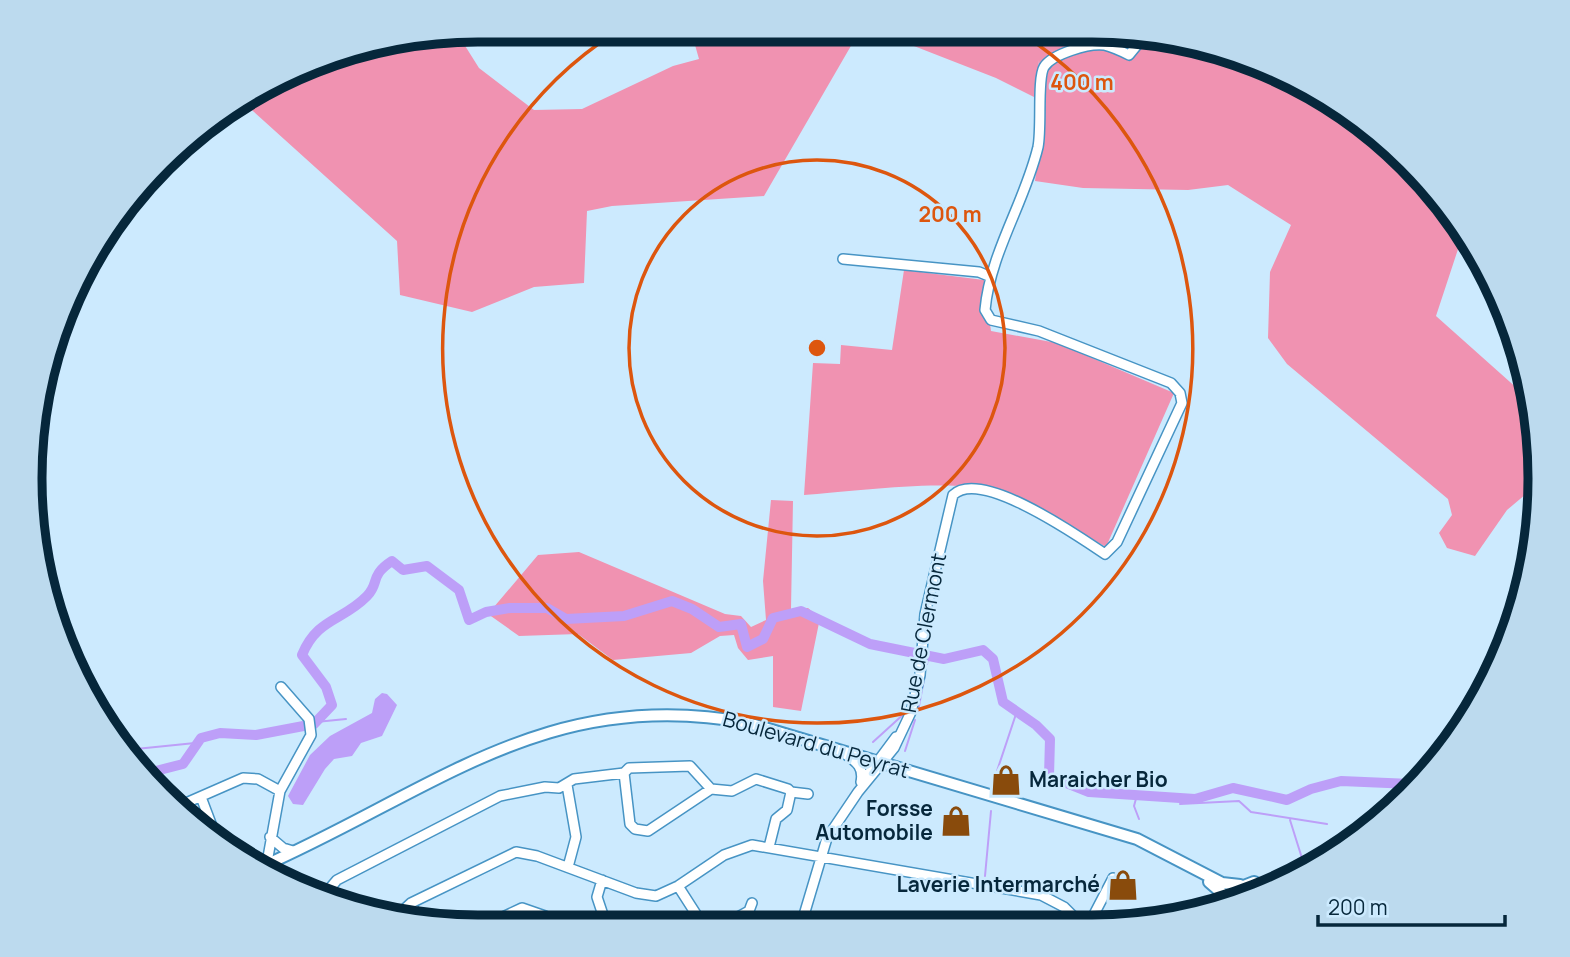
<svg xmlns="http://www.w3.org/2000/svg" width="1570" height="957" viewBox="0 0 1570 957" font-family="Manrope,sans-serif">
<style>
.green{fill:#f092b1}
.water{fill:#bd9ff8}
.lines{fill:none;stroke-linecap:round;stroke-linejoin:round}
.stream{stroke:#bd9ff8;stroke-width:2}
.river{stroke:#bd9ff8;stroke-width:10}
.minor-casing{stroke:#4794c4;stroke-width:12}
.major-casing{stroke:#4794c4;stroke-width:14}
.minor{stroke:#fff;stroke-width:9}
.major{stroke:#fff;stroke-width:10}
.ring{fill:none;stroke:#dd560e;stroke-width:3.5}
.labels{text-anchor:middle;stroke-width:5;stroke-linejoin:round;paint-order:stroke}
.street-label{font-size:21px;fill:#06273b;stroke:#cceafe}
.poi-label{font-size:21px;font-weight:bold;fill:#06273b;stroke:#cceafe;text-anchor:end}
.rim{fill:none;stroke:#06273b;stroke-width:9}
.centre{fill:#dd560e;stroke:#cceafe;stroke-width:3.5}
.ring-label{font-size:21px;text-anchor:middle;font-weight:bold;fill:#dd560e;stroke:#cceafe;stroke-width:5;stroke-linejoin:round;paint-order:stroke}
</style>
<rect width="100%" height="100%" fill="#cceafe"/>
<path class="green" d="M691 31 859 32 764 196 612 206 587 211 584 283 534 287 472 312 400 295 397 241 243 102 335 53 457 33 479 68 534 110 582 109 673 66 699 59Z
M878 32 1150 34 1263 64 1364 122 1463 234 1436 316 1529 399 1536 420 1532 489 1507 510 1475 556 1447 548 1439 533 1452 515 1448 499 1287 364 1268 338 1270 272 1291 225 1228 185 1188 190 1083 188 1035 181 1042 125 1039 60 1036 98 996 78Z
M904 270 984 280 991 331 1057 343 1174 393 1106 547C1069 526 1033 503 991 491 949 478 851 492 804 495L813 363 840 364 841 345 892 350Z
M771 500 793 501 791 609 808 608 820 618 801 711 773 707V656L748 660 738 648 734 635 720 636 691 653 613 660 578 634 519 636 488 614 538 555 579 552 725 614 741 616 751 627 766 620 763 581Z"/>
<path class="water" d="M387 694 397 705 382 736 361 743 352 756 334 759 325 769 303 805 293 804 288 796 310 755 330 736 372 713 375 699 382 693Z"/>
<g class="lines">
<path class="stream" d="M924 658H928L927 664
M918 711 925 674
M316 722 346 719
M873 742 906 712
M126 750 195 743
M905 751 915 720
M996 774 1016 714
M1137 795 1134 806 1139 819
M1180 804 1239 801 1251 812 1327 824
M1290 820 1306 871
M985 876 991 811
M810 914 822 913
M735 925 744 923"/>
<path class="river" d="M148 773 183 764 201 738 220 733 256 735 314 724 332 705 326 687 302 655C317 618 343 621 367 596 380 583 369 576 392 561L403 570 427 566 459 590 469 620 486 612 510 608H547L566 619 624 616 672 601 692 609 719 627 741 624 747 647 763 639 773 618 801 611 870 644 944 659 983 650 993 659 1003 702 1036 725 1050 739 1049 776 1089 792 1195 799 1233 788 1287 800 1311 789 1341 781 1411 784"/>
<defs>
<path id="minor" d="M843 259 979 272 991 277
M845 754C857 762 864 768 861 782
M624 773 630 824 635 829 648 831 711 789
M867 776 896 737
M567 785 576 837 568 867
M791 792 808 794
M201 797 218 842
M179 806 243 778 258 779 280 791
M195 824 208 817
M270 837 283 848 293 851
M266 868 280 791 311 735 309 719 281 687
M602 880 597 897 606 924
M678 886 703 925
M329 899 331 887 337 880 500 796 545 787 559 788 574 779 624 773 629 768 690 766 711 789 732 791 756 779 788 789 791 792 787 810 776 819 769 847
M411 903 420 923
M396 917 411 903 516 852 537 856 636 893 656 896 678 886 724 855 752 845 1041 895 1064 907 1083 926
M756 920 801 924
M488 924 522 908 545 916 551 924
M723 925 749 911 752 903
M801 925 827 838 858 792 894 748 911 712 920 675 925 614 953 495C981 468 1078 536 1105 554L1117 542 1182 403 1180 393 1171 383 1039 331 991 320 985 310C990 253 1025 202 1038 147 1042 127 1037 79 1044 67 1052 54 1089 43 1104 45 1112 47 1121 51 1129 55L1138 44 1129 33
M1088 926 1113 878"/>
<path id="major" d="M261 867C432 792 547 685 748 723L1137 839 1222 883 1240 885
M1209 882 1231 901
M1236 889 1254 882 1267 889"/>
</defs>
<use href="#minor" class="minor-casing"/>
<use href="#major" class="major-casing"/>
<use href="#minor" class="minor"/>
<use href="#major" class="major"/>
</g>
<g class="ring">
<circle cx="817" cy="348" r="188"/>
<path d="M1021 33A375 375 0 1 1 616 32"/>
</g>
<defs>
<symbol id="shop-bare" viewBox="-9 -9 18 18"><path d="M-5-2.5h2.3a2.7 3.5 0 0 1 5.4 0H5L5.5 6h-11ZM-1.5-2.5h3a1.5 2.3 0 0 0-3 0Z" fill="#894b0c" stroke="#cceafe" stroke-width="2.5" paint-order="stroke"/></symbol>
</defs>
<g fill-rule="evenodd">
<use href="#shop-bare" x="984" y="758" width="44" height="44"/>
<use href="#shop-bare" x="934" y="799" width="44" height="44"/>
<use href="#shop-bare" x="1101" y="863" width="44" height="44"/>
</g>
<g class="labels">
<g class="street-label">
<text transform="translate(924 633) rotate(-79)" y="7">Rue de Clermont</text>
<text transform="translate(816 745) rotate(16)" y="7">Boulevard du Peyrat</text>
</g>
<g class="poi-label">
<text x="1029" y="787" text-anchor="start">Maraicher Bio</text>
<text x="933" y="816">Forsse<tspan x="933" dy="24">Automobile</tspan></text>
<text x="1100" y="892">Laverie Intermarché</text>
</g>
</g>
<path d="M0 0H1570V957H0ZM478 42H1092A436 436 0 0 1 1528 478V479A436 436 0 0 1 1092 915H478A436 436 0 0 1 42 479V478A436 436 0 0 1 478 42Z" fill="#bcdaee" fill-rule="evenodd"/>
<path class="rim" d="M478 42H1092A436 436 0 0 1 1528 478V479A436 436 0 0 1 1092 915H478A436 436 0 0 1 42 479V478A436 436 0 0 1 478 42Z"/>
<circle cx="817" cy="348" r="10" class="centre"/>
<g class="ring-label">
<text x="1082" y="90">400 m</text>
<text x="950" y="222">200 m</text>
</g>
<path d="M1318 915v10h187v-10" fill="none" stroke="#06273b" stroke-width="3.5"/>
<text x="1328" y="915" font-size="21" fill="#06273b" stroke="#cceafe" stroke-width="5" paint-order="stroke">200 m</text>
</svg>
